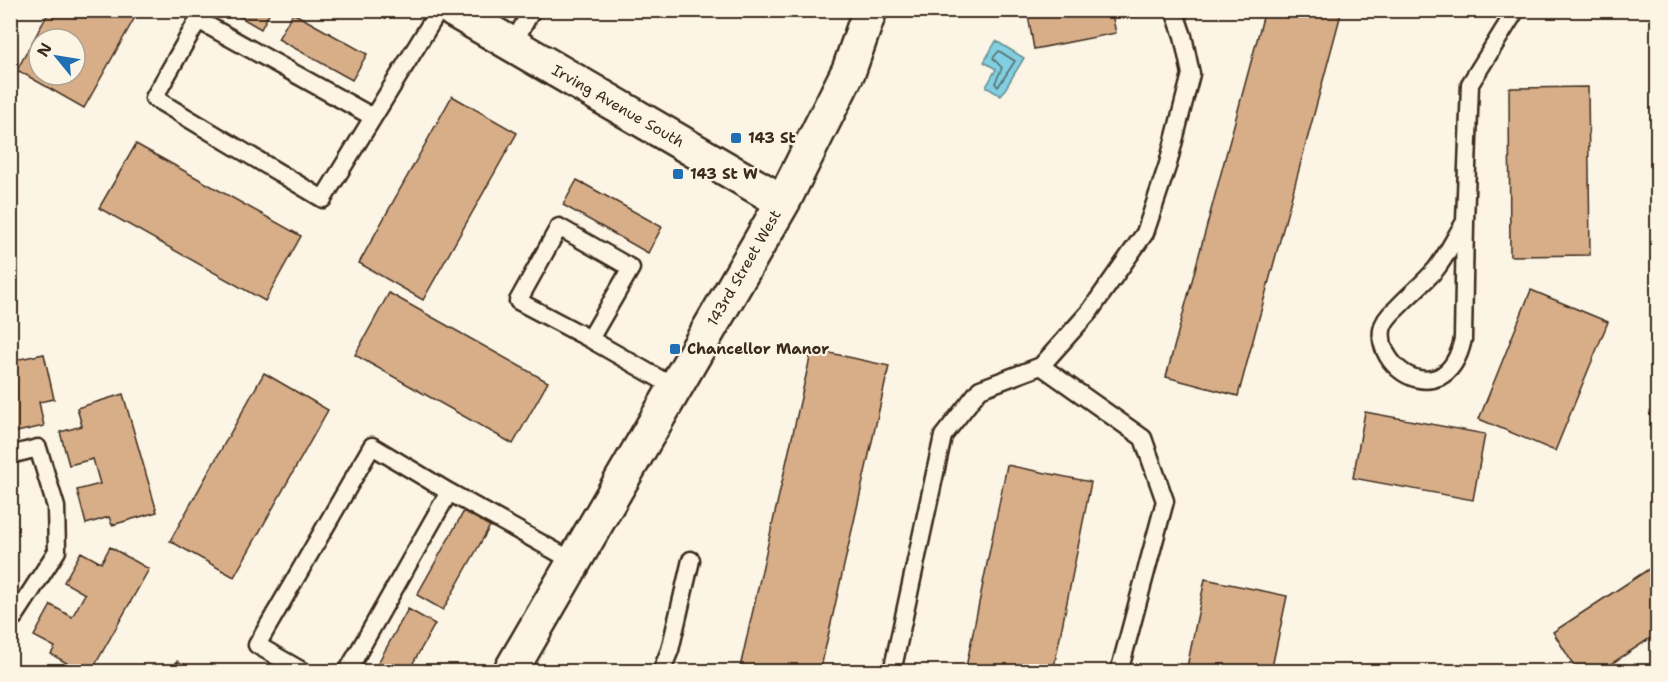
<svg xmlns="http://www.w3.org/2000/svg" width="1668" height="682" viewBox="0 0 1668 682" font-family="'Shantell Sans',sans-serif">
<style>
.water{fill:#81cfe0;stroke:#658d92;stroke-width:1.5}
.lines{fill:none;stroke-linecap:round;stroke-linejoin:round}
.shore{stroke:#576c6c;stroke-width:1.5}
.building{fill:#d7ae88;stroke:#3b2a1e;stroke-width:1.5;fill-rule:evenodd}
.service-casing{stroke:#3b2a1e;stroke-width:21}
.tertiary-casing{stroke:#3b2a1e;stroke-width:38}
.service{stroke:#fcf5e5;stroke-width:16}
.tertiary{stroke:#fcf5e5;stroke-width:33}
.poi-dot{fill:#1f6fb2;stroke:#fcf5e5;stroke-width:2}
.labels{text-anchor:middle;stroke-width:4.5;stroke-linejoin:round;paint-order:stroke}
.street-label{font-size:15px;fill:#3b2a1e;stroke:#fcf5e5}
.poi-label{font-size:15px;font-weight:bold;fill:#3b2a1e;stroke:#fcf5e5;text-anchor:start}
</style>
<rect width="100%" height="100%" fill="#fcf5e5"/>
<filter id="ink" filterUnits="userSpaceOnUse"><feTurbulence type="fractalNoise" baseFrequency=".0167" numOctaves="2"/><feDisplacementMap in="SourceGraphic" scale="12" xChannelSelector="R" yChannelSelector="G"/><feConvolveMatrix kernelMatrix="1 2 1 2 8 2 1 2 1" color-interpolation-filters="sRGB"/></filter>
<g filter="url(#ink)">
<path class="water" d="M996 41 1024 58 1001 96 986 87 996 69 984 62Z"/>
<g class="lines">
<path class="shore" d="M999 51 1015 61 998 87 995 83 1002 68 993 58Z"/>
</g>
<path class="building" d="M50 10H139L84 108 17 70ZM39 39H75V75H39Z
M228 10H271L261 29Z
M1027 10H1111L1116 33 1034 49Z
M1265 10H1342L1238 396 1166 377Z
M293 13 367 54 352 80 278 39Z
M1588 87 1590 255 1510 256 1509 88Z
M452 96 517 133 423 300 359 263Z
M136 144 301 236 265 301 99 208Z
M577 180 662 227 648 253 563 205Z
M1531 290 1608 322 1555 451 1479 419Z
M389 293 548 382 513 444 355 355Z
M812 349 889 366 820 672H739Z
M44 354 54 399 39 402 44 426 12 433 10 361Z
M264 373 328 410 234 577 170 541Z
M123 394 157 512 112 525 109 517 86 524 77 490 100 484 93 459 69 465 60 432 82 426 77 408Z
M1365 412 1485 434 1473 500 1353 478Z
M1007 465 1091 482 1053 672H965Z
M464 511 490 526 443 610 417 595Z
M110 547 149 569 91 672H82L51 654 55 647 34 636 51 605 72 617 85 594 64 582 81 552 101 563Z
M1658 563V633L1599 672H1578L1553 632Z
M1205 579 1287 596 1271 672H1186Z
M408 609 435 624 408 672H373Z
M177 661 197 672H171Z"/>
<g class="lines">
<defs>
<path id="service" d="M512 45 532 10
M373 117 198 20 154 98 323 199C361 136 400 73 439 10
M1465 222C1455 237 1447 255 1436 269 1424 283 1409 295 1397 308 1391 313 1383 322 1382 330 1378 359 1411 389 1439 377 1453 370 1460 353 1463 339L1465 222 1470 84 1516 10
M590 339 518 301 559 227 631 268 590 339 674 387
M10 455 38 448 56 507 57 551 15 616 10 613
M304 672 257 645 372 446 449 492 573 561
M347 672 449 492
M661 672 670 650 691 560
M892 672 943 436 980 389 1041 366
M1119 672 1165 501 1143 438 1041 366 1090 311 1145 233 1168 164 1191 74 1183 36 1174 10"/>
<path id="tertiary" d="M453 10 783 202
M510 672 783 202 849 70 870 10"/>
</defs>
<use href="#service" class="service-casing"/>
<use href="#tertiary" class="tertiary-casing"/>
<use href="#service" class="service"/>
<use href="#tertiary" class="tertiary"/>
</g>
</g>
<g class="poi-dot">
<rect x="730" y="132" width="12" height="12" rx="3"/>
<rect x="672" y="168" width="12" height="12" rx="3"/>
<rect x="669" y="343" width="12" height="12" rx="3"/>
</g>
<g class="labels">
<g class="street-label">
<text transform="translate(618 106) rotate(30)" y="5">Irving Avenue South</text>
<text transform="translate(744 268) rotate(-60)" y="5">143rd Street West</text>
</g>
<g class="poi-label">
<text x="748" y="143">143 St</text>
<text x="690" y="179">143 St W</text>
<text x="687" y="354">Chancellor Manor</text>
</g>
</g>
<rect width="1668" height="682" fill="none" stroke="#fcf5e5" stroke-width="36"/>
<rect x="18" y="18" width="1632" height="646" fill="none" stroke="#3b2a1e" stroke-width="2" filter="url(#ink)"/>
<g transform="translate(57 57) rotate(300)"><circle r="28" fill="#fcf5e5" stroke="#afa495" stroke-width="1.5"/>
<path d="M0-4.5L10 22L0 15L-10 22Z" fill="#1f6fb2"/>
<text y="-9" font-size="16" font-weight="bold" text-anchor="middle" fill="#3b2a1e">N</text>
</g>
</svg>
